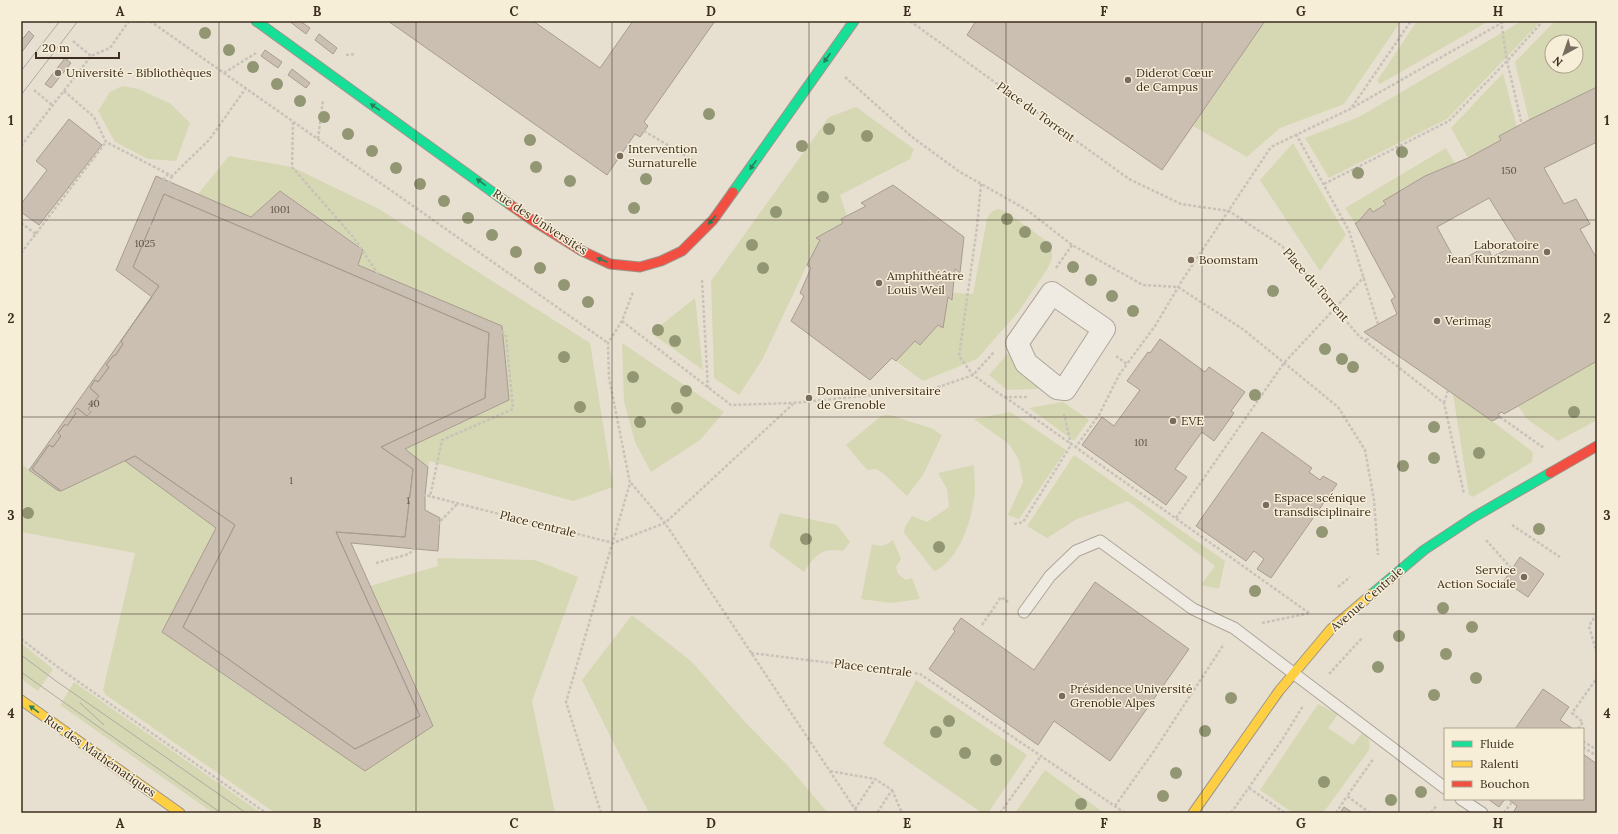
<svg xmlns="http://www.w3.org/2000/svg" width="1618" height="834" viewBox="0 0 1618 834" font-family="Lora,serif">
<style>
.green{fill:#d6d7b3;fill-rule:evenodd}
.building{fill:#cbbfb2;stroke:#a89c90;fill-rule:evenodd}
.lines{fill:none;stroke-linecap:round;stroke-linejoin:round}
.lane-casing{stroke:#ada599;stroke-width:13}
.street-casing{stroke:#ada599;stroke-width:24}
.fast-casing{stroke:#9c958a;stroke-width:11}
.slow-casing{stroke:#9c958a;stroke-width:11}
.jam-casing{stroke:#9c958a;stroke-width:11}
.path{stroke:#c8c2b9;stroke-width:2.5;stroke-dasharray:3 2;stroke-linecap:butt}
.lane{stroke:#efebe3;stroke-width:11}
.street{stroke:#efebe3;stroke-width:22}
.fast{stroke:#16e098;stroke-width:9}
.slow{stroke:#ffcf43;stroke-width:9}
.jam{stroke:#f24e42;stroke-width:9}
.tram{stroke:#afaaa2;stroke-width:1}
.tree{fill:#929673}
.oneway{fill:#2b7e56}
.grid{fill:none;stroke:#3d2e20;stroke-width:1;stroke-opacity:0.55}
.poi-dot{fill:#786c5e;stroke:#f7eed8;stroke-width:1.5}
.labels{text-anchor:middle;stroke-width:3;stroke-linejoin:round;paint-order:stroke}
.number-label{font-size:10px;fill:#605244}
.poi-label{font-size:12px;fill:#3d2e20;stroke:#f7eed8;text-anchor:start}
.street-label{font-size:12px;fill:#3d2e20;stroke:#f7eed8}
.neatline{fill:none;stroke:#3d2e20;stroke-width:1.5}
.grid-label{font-size:13px;text-anchor:middle;font-weight:bold;fill:#3d2e20}
</style>
<rect width="100%" height="100%" fill="#e7e0d1"/>
<path class="green" d="M1265 21H1401L1344 104 1280 128 1247 157 1193 126Z
M1417 21H1489L1380 84 1377 81Z
M1522 21H1541L1447 119 1329 178 1305 138 1359 117Z
M1555 21H1597V87L1529 120 1515 62ZM1552 42H1576V66H1552Z
M1503 73 1517 127 1499 136 1501 140 1468 158 1451 128Z
M122 86 139 89 171 104 190 123 176 161 148 159 115 142 98 111 110 92Z
M856 107 914 149 910 159 840 195 847 216 841 219 843 223 817 238 820 240 807 265 762 360 739 395 714 378 711 281 829 117Z
M1293 143 1346 235 1320 271 1260 180Z
M1446 148 1455 164 1425 176 1384 200 1386 204 1373 212 1370 209 1357 223H1355L1345 208Z
M229 156 292 167 379 209 590 343 613 487 573 501 429 461 428 467 405 449 509 400 501 326 358 265 363 249 280 191 251 217 198 194Z
M998 209 1005 211 1048 242 1052 251V259L1048 268 1019 311 977 359 923 381 896 361 915 341 920 345 938 325 943 328 948 297 951 300 952 293 973 294 987 219 991 212Z
M695 298 703 370 651 333Z
M622 343 724 412 700 440 651 472 635 442 624 401Z
M1017 343 1057 388 1007 390 989 375Z
M1597 361V420L1558 441 1527 419 1518 406Z
M1453 394 1492 421 1533 452 1532 462 1473 497 1469 495Z
M1063 402 1089 420 1074 441 1029 408Z
M1010 412 1066 450 1019 519 1008 515 1023 482 1019 460 1009 444 974 419Z
M884 415H890L933 429 942 435 923 475 907 496 884 474 876 469 867 470 846 445 880 417Z
M1074 455 1225 561 1219 589 1201 585 1215 566 1128 501 1077 519 1047 538 1027 526Z
M125 461 216 528 162 632 365 771 433 726 370 586 438 566 437 558 535 560 578 577 532 701 555 813H275L106 695 103 690 135 553 21 532V464L57 490 61 491Z
M974 465C974 476 976 488 974 499 971 522 958 562 934 571L904 533 905 527 912 516 927 522 949 507 947 489 938 473Z
M780 513 837 525 850 542 843 551C822 547 815 555 804 572L769 546Z
M893 540 901 559 896 567 898 574 906 580 912 578 920 599 891 603 861 599 872 544C881 547 886 546 893 540Z
M632 615 691 661 746 723 788 766 828 813H649L582 680Z
M21 643 53 669 38 691 21 679Z
M916 680 1027 755 988 813H982L883 744Z
M74 682 261 813H213L60 705Z
M1318 704 1338 714 1328 728 1353 745 1363 732C1368 738 1371 742 1369 750L1323 813H1293L1260 790Z
M1045 770 1104 813H1015Z"/>
<path class="building" d="M289 21H300L310 28 306 34Z
M388 21H533L600 68 633 21H715L644 122 648 126 640 137 635 134 607 175Z
M976 21H1265L1162 170 967 35Z
M29 31 34 36 21 53V41Z
M319 34 337 48 333 54 315 40Z
M265 50 282 62 278 68 261 56Z
M65 58 71 63 51 88 45 84Z
M292 69 310 83 306 88 288 75Z
M1597 87V142L1544 168 1564 204 1576 199 1590 224 1580 229 1597 259V361L1504 414 1502 412 1498 414 1500 417 1492 421 1364 332 1397 314 1391 300 1395 297 1355 223H1357L1370 208 1373 212 1386 204 1383 201 1425 176 1468 158 1501 140 1499 136 1529 120ZM1489 198 1518 244 1492 257 1487 246 1463 259V258L1455 260 1437 227Z
M69 119 102 145 39 225 21 212V204L47 170 36 161Z
M156 176 251 217 280 191 363 250 358 265 502 326 509 400 405 449 428 467 425 495V510L440 518 438 551 351 543 433 726 365 771 162 632 216 528 125 461 135 456 235 525 183 627 355 749 420 716 336 532 405 537 413 469 381 447 485 398 489 333 164 194 133 267 159 286 121 341 123 344 115 356 114 355 106 365 109 367 98 382 95 380 90 388 99 396 88 409 91 412 87 416 77 408 74 411 76 413 67 426 65 424 58 433 61 436 53 447 49 445 32 469 61 491 57 490 29 470 152 297 116 270Z
M893 185 964 237 960 273 955 269 952 300 948 297 943 328 938 325 920 345 915 341 896 361 892 358 870 380 791 321 804 296 800 293 811 268 807 265 820 240 816 238 843 223 841 219 866 206 861 203Z
M164 194 489 333 485 398 381 447 413 469 405 537 336 532 420 716 355 749 183 627 235 525 135 456 61 491 32 469 49 445 53 447 61 436 58 433 65 424 67 426 76 413 74 411 77 408 87 416 91 412 88 409 99 396 90 388 95 380 98 382 109 367 106 365 114 355 115 356 123 344 121 341 159 286 133 267Z
M1160 339 1205 372 1209 367 1245 392 1231 411 1234 413 1214 441 1202 432 1175 469 1187 477 1166 505 1082 445 1102 417 1114 426 1140 390 1127 381 1148 352 1150 353Z
M1262 432 1312 468 1309 472 1320 480 1323 476 1337 484 1271 578 1257 569 1264 559 1254 551 1246 561 1196 526Z
M1520 557 1544 574 1528 597 1504 581Z
M1095 582 1189 649 1110 761 1054 721 1038 745 929 669 955 631 953 629 961 618 1034 670Z
M1543 689 1569 707 1560 720 1573 729H1515Z
M1583 754 1597 764V813H1513L1517 806 1508 799H1583Z
M1488 799H1505L1499 807Z
M1344 807 1353 813H1340Z"/>
<g class="lines">
<defs>
<path id="lane" d="M1024 612 1050 576 1076 551 1100 541 1193 609 1234 628 1445 788
M1461 799 1482 813"/>
<path id="street" d="M1052 293 1104 329 1065 389 1057 388 1026 363 1017 343Z"/>
<path id="fast" d="M256 21 509 204
M733 192 854 21
M1372 594 1424 550 1474 517 1550 473"/>
<path id="slow" d="M21 700 180 813
M1193 813 1279 691 1331 629 1372 594"/>
<path id="jam" d="M509 204 532 220 582 251 610 264 640 267 661 261 682 251 713 220 733 192
M1550 473 1597 446"/>
</defs>
<use href="#lane" class="lane-casing"/>
<use href="#street" class="street-casing"/>
<use href="#fast" class="fast-casing"/>
<use href="#slow" class="slow-casing"/>
<use href="#jam" class="jam-casing"/>
<path class="path" d="M48 21 51 23
M150 21 608 343
M910 21 1129 179 1181 204 1229 211 1282 246 1359 336 1444 403 1464 494
M1501 21 1507 61 1522 125
M73 41 91 56
M346 55 356 54
M224 73 256 53
M845 77 912 137 960 172 1027 210 1072 245 1143 285 1178 287 1244 330 1338 407 1365 450 1374 500 1378 555
M34 90 52 105
M64 91 94 117 106 142 172 176 209 140 246 88
M1352 107 1411 21
M293 122 292 167 354 238 382 280 502 331 506 336 513 409 442 440 430 497
M644 131 696 162
M1296 134 1349 231 1378 324
M318 139 323 100
M21 146 91 56 110 48 129 21
M172 176 167 187 179 192 176 199
M981 184 977 227 959 356 973 375 1004 397H1027
M1324 184 1449 121 1507 61 1543 21
M21 223 36 234
M151 226 144 223 160 183 168 174
M21 253 106 142
M1056 268 1072 245
M702 280 708 389
M622 321 731 405 793 403 933 389 973 375 994 352
M1366 340 1371 337
M1116 356 1127 364 1155 326 1183 279 1271 147 1352 108 1505 21
M1005 397 1309 613
M1444 403 1448 390
M1500 417 1544 448
M1075 448 1099 415 1119 375 1127 364
M631 483 665 523 855 809 861 813
M408 500 425 495 613 543 665 523 793 404
M1176 518 1284 363 1364 277
M1014 524 1023 522 1071 445 1064 414
M1512 525 1560 557
M1486 540 1512 569
M376 563 409 554 457 504
M1338 587 1350 577
M1594 618 1589 626 1595 647 1597 651
M1262 623 1310 613
M982 625 1001 597 1008 602
M21 639 63 671 266 813
M751 653 920 674 1125 813
M1329 674 1362 638
M1578 729 1583 722 1572 713 1597 678
M1583 741 1597 750
M1583 747 1597 756
M830 771 875 779
M1249 788 1285 813
M892 790 902 813
M1115 806 1154 751 1224 644
M855 809 875 779 892 790 877 813
M601 813 566 702 630 483 609 378 608 343 622 321 633 292
M1000 813 1041 756
M1231 813 1282 740 1303 706
M1336 813 1347 796
M1370 813 1347 796 1374 758
M1431 813 1437 805
M1504 813 1512 802"/>
<use href="#lane" class="lane"/>
<use href="#street" class="street"/>
<use href="#fast" class="fast"/>
<use href="#slow" class="slow"/>
<use href="#jam" class="jam"/>
<path class="tram" d="M21 71 60 21
M21 95 78 21
M21 655 56 681 246 813
M21 672 221 813
M80 703 104 725"/>
</g>
<g class="tree">
<circle cx="205" cy="33" r="6"/>
<circle cx="229" cy="50" r="6"/>
<circle cx="253" cy="67" r="6"/>
<circle cx="277" cy="84" r="6"/>
<circle cx="300" cy="101" r="6"/>
<circle cx="709" cy="114" r="6"/>
<circle cx="324" cy="117" r="6"/>
<circle cx="829" cy="129" r="6"/>
<circle cx="348" cy="134" r="6"/>
<circle cx="867" cy="136" r="6"/>
<circle cx="530" cy="140" r="6"/>
<circle cx="802" cy="146" r="6"/>
<circle cx="372" cy="151" r="6"/>
<circle cx="1402" cy="152" r="6"/>
<circle cx="536" cy="167" r="6"/>
<circle cx="396" cy="168" r="6"/>
<circle cx="1358" cy="173" r="6"/>
<circle cx="646" cy="179" r="6"/>
<circle cx="570" cy="181" r="6"/>
<circle cx="420" cy="184" r="6"/>
<circle cx="823" cy="197" r="6"/>
<circle cx="444" cy="201" r="6"/>
<circle cx="634" cy="208" r="6"/>
<circle cx="776" cy="212" r="6"/>
<circle cx="468" cy="218" r="6"/>
<circle cx="1007" cy="219" r="6"/>
<circle cx="1025" cy="232" r="6"/>
<circle cx="492" cy="235" r="6"/>
<circle cx="752" cy="245" r="6"/>
<circle cx="1046" cy="247" r="6"/>
<circle cx="516" cy="252" r="6"/>
<circle cx="1073" cy="267" r="6"/>
<circle cx="540" cy="268" r="6"/>
<circle cx="763" cy="268" r="6"/>
<circle cx="1091" cy="280" r="6"/>
<circle cx="564" cy="285" r="6"/>
<circle cx="1273" cy="291" r="6"/>
<circle cx="1112" cy="296" r="6"/>
<circle cx="588" cy="302" r="6"/>
<circle cx="1133" cy="311" r="6"/>
<circle cx="658" cy="330" r="6"/>
<circle cx="675" cy="341" r="6"/>
<circle cx="1325" cy="349" r="6"/>
<circle cx="564" cy="357" r="6"/>
<circle cx="1342" cy="359" r="6"/>
<circle cx="1353" cy="367" r="6"/>
<circle cx="633" cy="377" r="6"/>
<circle cx="686" cy="391" r="6"/>
<circle cx="1255" cy="395" r="6"/>
<circle cx="580" cy="407" r="6"/>
<circle cx="677" cy="408" r="6"/>
<circle cx="1574" cy="412" r="6"/>
<circle cx="640" cy="422" r="6"/>
<circle cx="1434" cy="427" r="6"/>
<circle cx="1479" cy="453" r="6"/>
<circle cx="1434" cy="458" r="6"/>
<circle cx="1403" cy="466" r="6"/>
<circle cx="28" cy="513" r="6"/>
<circle cx="1539" cy="529" r="6"/>
<circle cx="1322" cy="532" r="6"/>
<circle cx="806" cy="539" r="6"/>
<circle cx="939" cy="547" r="6"/>
<circle cx="1255" cy="591" r="6"/>
<circle cx="1443" cy="608" r="6"/>
<circle cx="1472" cy="627" r="6"/>
<circle cx="1399" cy="636" r="6"/>
<circle cx="1446" cy="654" r="6"/>
<circle cx="1378" cy="667" r="6"/>
<circle cx="1476" cy="678" r="6"/>
<circle cx="1434" cy="695" r="6"/>
<circle cx="1231" cy="698" r="6"/>
<circle cx="949" cy="721" r="6"/>
<circle cx="1205" cy="731" r="6"/>
<circle cx="936" cy="732" r="6"/>
<circle cx="965" cy="753" r="6"/>
<circle cx="996" cy="760" r="6"/>
<circle cx="1176" cy="773" r="6"/>
<circle cx="1324" cy="782" r="6"/>
<circle cx="1421" cy="792" r="6"/>
<circle cx="1163" cy="796" r="6"/>
<circle cx="1391" cy="800" r="6"/>
<circle cx="1081" cy="804" r="6"/>
</g>
<defs><path id="oneway-solid" d="M-6-.8H1V-3.2L6.5 0L1 3.2V.8H-6Z"/></defs>
<g class="oneway">
<use href="#oneway-solid" transform="translate(827 58) rotate(125)"/>
<use href="#oneway-solid" transform="translate(375 107) rotate(-145)"/>
<use href="#oneway-solid" transform="translate(753 165) rotate(125)"/>
<use href="#oneway-solid" transform="translate(481 182) rotate(-144)"/>
<use href="#oneway-solid" transform="translate(712 220) rotate(131)"/>
<use href="#oneway-solid" transform="translate(602 260) rotate(-157)"/>
<use href="#oneway-solid" transform="translate(34 709) rotate(-144)"/>
</g>
<path class="grid" d="M219 21V813M416 21V813M612 21V813M809 21V813M1006 21V813M1202 21V813M1399 21V813M21 220H1597M21 417H1597M21 614H1597"/>
<g class="poi-dot">
<circle cx="58" cy="73" r="4"/>
<circle cx="1128" cy="80" r="4"/>
<circle cx="620" cy="156" r="4"/>
<circle cx="1547" cy="252" r="4"/>
<circle cx="1191" cy="260" r="4"/>
<circle cx="879" cy="283" r="4"/>
<circle cx="1437" cy="321" r="4"/>
<circle cx="809" cy="398" r="4"/>
<circle cx="1173" cy="421" r="4"/>
<circle cx="1266" cy="505" r="4"/>
<circle cx="1524" cy="577" r="4"/>
<circle cx="1062" cy="696" r="4"/>
</g>
<g class="labels">
<g class="number-label">
<text x="1509" y="174">150</text>
<text x="280" y="213">1001</text>
<text x="145" y="247">1025</text>
<text x="94" y="407">40</text>
<text x="1141" y="446">101</text>
<text x="291" y="484">1</text>
<text x="408" y="504">1</text>
</g>
<g class="poi-label">
<text x="66" y="77">Université - Bibliothèques</text>
<text x="1136" y="77">Diderot Cœur<tspan x="1136" dy="14">de Campus</tspan></text>
<text x="628" y="153">Intervention<tspan x="628" dy="14">Surnaturelle</tspan></text>
<text x="1539" y="249" text-anchor="end">Laboratoire<tspan x="1539" dy="14">Jean Kuntzmann</tspan></text>
<text x="1199" y="264">Boomstam</text>
<text x="887" y="280">Amphithéâtre<tspan x="887" dy="14">Louis Weil</tspan></text>
<text x="1445" y="325">Verimag</text>
<text x="817" y="395">Domaine universitaire<tspan x="817" dy="14">de Grenoble</tspan></text>
<text x="1181" y="425">EVE</text>
<text x="1274" y="502">Espace scénique<tspan x="1274" dy="14">transdisciplinaire</tspan></text>
<text x="1516" y="574" text-anchor="end">Service<tspan x="1516" dy="14">Action Sociale</tspan></text>
<text x="1070" y="693">Présidence Université<tspan x="1070" dy="14">Grenoble Alpes</tspan></text>
</g>
<g class="street-label">
<text transform="translate(1036 112) rotate(36)" y="4">Place du Torrent</text>
<text transform="translate(540 222) rotate(33)" y="4">Rue des Universités</text>
<text transform="translate(1316 285) rotate(49)" y="4">Place du Torrent</text>
<text transform="translate(538 524) rotate(14)" y="4">Place centrale</text>
<text transform="translate(1367 599) rotate(-41)" y="4">Avenue Centrale</text>
<text transform="translate(873 668) rotate(7)" y="4">Place centrale</text>
<text transform="translate(100 756) rotate(35)" y="4">Rue des Mathématiques</text>
</g>
</g>
<rect width="1618" height="834" fill="none" stroke="#f7eed8" stroke-width="44"/>
<rect x="1444" y="728" width="140" height="72" fill="#f7eed8" stroke="#ada18e"/>
<rect x="1452" y="741" width="20" height="6" fill="#16e098" stroke="#ada18e"/>
<text x="1480" y="748" font-size="12" fill="#3d2e20">Fluide</text>
<rect x="1452" y="761" width="20" height="6" fill="#ffcf43" stroke="#ada18e"/>
<text x="1480" y="768" font-size="12" fill="#3d2e20">Ralenti</text>
<rect x="1452" y="781" width="20" height="6" fill="#f24e42" stroke="#ada18e"/>
<text x="1480" y="788" font-size="12" fill="#3d2e20">Bouchon</text>
<g transform="translate(1564 54) rotate(220)"><circle r="19" fill="#f7eed8" stroke="#ada18e"/>
<path d="M0-3L7 15L0 10L-7 15Z" fill="#786c5e"/>
<text y="-6" font-size="11" font-weight="bold" text-anchor="middle" fill="#3d2e20">N</text>
</g>
<path d="M36 52v6h83v-6" fill="none" stroke="#3d2e20" stroke-width="2"/>
<text x="42" y="52" font-size="12" fill="#3d2e20" stroke="#f7eed8" stroke-width="3" paint-order="stroke">20 m</text>
<rect x="22" y="22" width="1574" height="790" class="neatline"/>
<g class="grid-label">
<text x="120" y="16">A</text>
<text x="317" y="16">B</text>
<text x="514" y="16">C</text>
<text x="711" y="16">D</text>
<text x="907" y="16">E</text>
<text x="1104" y="16">F</text>
<text x="1301" y="16">G</text>
<text x="1498" y="16">H</text>
<text x="11" y="125">1</text>
<text x="1607" y="125">1</text>
<text x="11" y="323">2</text>
<text x="1607" y="323">2</text>
<text x="11" y="520">3</text>
<text x="1607" y="520">3</text>
<text x="11" y="718">4</text>
<text x="1607" y="718">4</text>
<text x="120" y="828">A</text>
<text x="317" y="828">B</text>
<text x="514" y="828">C</text>
<text x="711" y="828">D</text>
<text x="907" y="828">E</text>
<text x="1104" y="828">F</text>
<text x="1301" y="828">G</text>
<text x="1498" y="828">H</text>
</g>
</svg>
